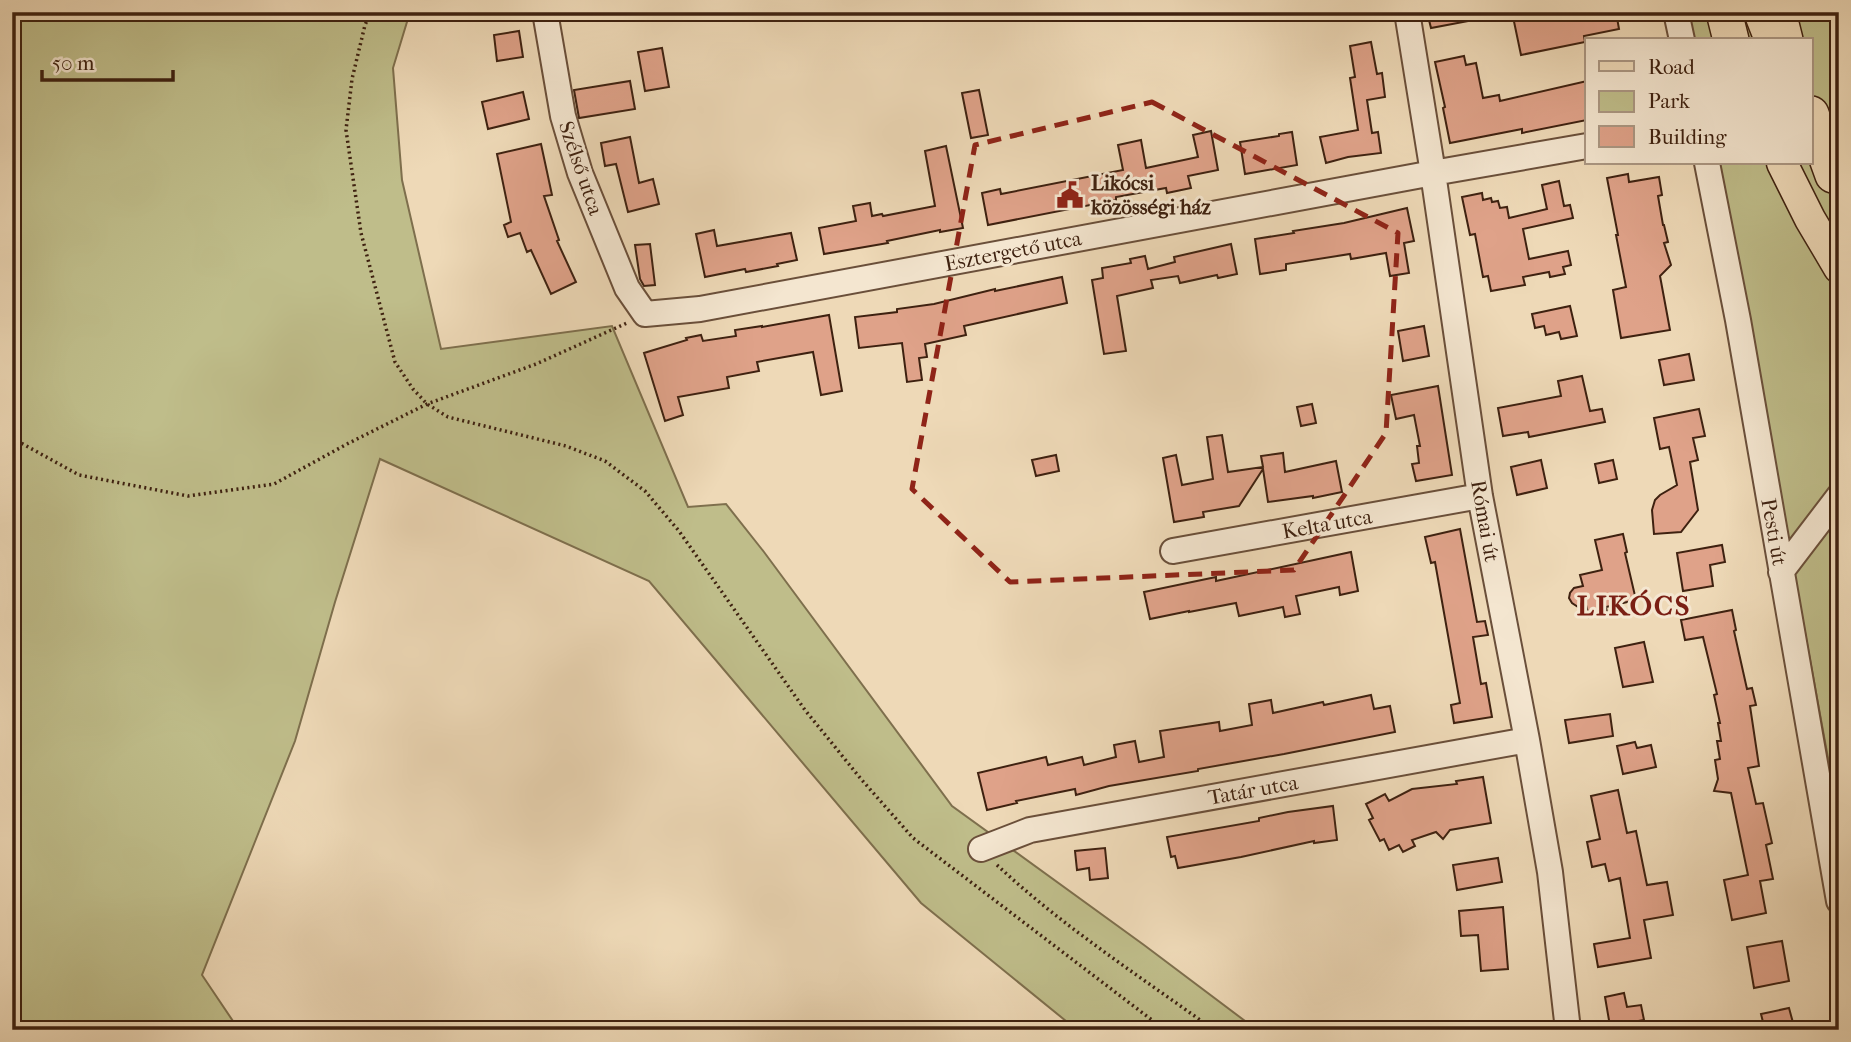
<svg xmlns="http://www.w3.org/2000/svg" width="1851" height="1042" viewBox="0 0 1851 1042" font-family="'IM FELL French Canon',serif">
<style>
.green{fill:#bfbd8a;stroke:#7e6f4d;stroke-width:2}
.building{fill:#dfa289;stroke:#3e2110;stroke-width:2}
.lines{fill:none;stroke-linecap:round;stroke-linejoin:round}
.minor-casing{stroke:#6a4f3a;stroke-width:28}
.major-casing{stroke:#3e2110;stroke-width:33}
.highway-casing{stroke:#3e2110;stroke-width:38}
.path{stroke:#3e2110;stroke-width:3.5;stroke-dasharray:2 3.5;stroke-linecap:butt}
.minor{stroke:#f4e6d0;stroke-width:24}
.major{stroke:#eed9b7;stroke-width:30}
.highway{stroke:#eed9b7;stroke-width:35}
.marked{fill:none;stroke:#8f2418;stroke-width:5;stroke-dasharray:14 9;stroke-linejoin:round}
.labels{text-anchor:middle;stroke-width:6;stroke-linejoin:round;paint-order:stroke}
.street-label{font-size:21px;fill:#3e2110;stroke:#f4e6d0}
.poi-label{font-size:21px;font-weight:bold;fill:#3e2110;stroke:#f4e6d0;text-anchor:start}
.district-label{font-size:28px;font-weight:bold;letter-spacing:2px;fill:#7a1f14;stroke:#f4e6d0}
</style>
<rect width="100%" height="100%" fill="#eed9b7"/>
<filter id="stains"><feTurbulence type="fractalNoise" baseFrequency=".00286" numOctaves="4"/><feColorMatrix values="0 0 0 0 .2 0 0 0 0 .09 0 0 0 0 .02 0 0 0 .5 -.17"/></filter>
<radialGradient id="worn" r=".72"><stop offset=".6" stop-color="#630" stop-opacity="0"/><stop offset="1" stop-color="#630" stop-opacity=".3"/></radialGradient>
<path class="green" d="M12 12H410L393 68 402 180 441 349 612 326 688 507 726 504 764 552 952 806 1144 945 1257 1030H1077L921 903 649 581 380 459 335 602 295 741 202 975 239 1030H12Z
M1682 12H1839V818L1719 163H1811V40H1689Z"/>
<path class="building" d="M1427 12H1478L1479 19 1431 28Z
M1512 12H1616L1619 29 1584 36 1585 42 1521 55Z
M519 31 523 57 497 61 494 35Z
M1371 42 1377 74 1382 73 1385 97 1367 100 1372 133 1378 132 1381 153 1348 157 1326 163 1320 137 1358 130 1350 78 1355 77 1350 46Z
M662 48 669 87 645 91 638 52Z
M1464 56 1466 65 1476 63 1483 98 1499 95 1500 101 1587 81V120L1522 133V129L1450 143 1443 108 1445 107 1435 62Z
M630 81 635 109 579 118 574 90Z
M979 90 988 135 971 138 962 93Z
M523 92 529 119 488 129 482 102Z
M1211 131 1218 170 1188 176 1191 188 1167 193 1166 188 1116 197V200L988 225 982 193 1000 189 1001 194 1123 170 1118 145 1141 140 1146 168 1198 157 1193 135Z
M1292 132 1297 165 1245 174 1240 142 1279 136V134Z
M630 137 639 183 653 179 659 204 628 212 616 164 605 166 601 143Z
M541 144 552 195 544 196 559 240 557 241 576 282 551 294 531 250 527 252 520 233 508 237 504 225 511 222 497 154Z
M946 146 963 228 940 232V230L887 241 888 243 824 254 819 228 856 221 853 206 870 203 872 216 882 214 883 216 935 206 925 151Z
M1628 174 1629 182 1659 177 1662 195 1658 196 1663 225H1664L1668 242 1664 243 1671 265 1660 276 1670 330 1621 338 1613 290 1626 287 1616 235H1618L1607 178Z
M1559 181 1564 206 1570 205 1573 218 1523 229 1529 259 1568 251 1571 265 1563 267 1565 274 1550 277 1549 272 1523 277 1525 285 1491 291 1488 276 1483 277 1475 234 1470 235 1462 197 1482 193 1483 200 1491 198 1492 202 1498 201 1500 208 1507 207 1509 218 1547 209 1542 185Z
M1407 208 1414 241 1404 243 1409 273 1390 276 1386 253 1351 259 1350 254 1286 264V270L1260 274 1255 239 1294 233 1293 231 1344 223Z
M714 230 717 246 791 233 797 260 777 264 778 266 746 272 745 269 705 277 696 234Z
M650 244 655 285 644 286 640 279 635 245Z
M1231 244 1237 274 1218 278 1217 275 1180 283 1178 276 1151 280 1153 288 1117 296 1126 351 1104 354 1092 280 1103 278 1102 268 1131 263 1130 259 1145 256 1148 269 1175 262 1174 257Z
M1062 277 1067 303 964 326 966 335 925 344 927 357 919 358 922 380 907 382 902 343 859 348 855 317 897 312V309L934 304 995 289V291Z
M1570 306 1577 336 1561 339 1559 332 1546 335 1544 326 1535 328 1532 314Z
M829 315 842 391 821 395 813 352 757 362 759 371 727 377 729 388 678 397 683 415 665 421 644 353 687 340 686 338 701 335 703 341 736 336 735 330 762 326V327Z
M1424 326 1429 356 1403 361 1398 331Z
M1689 354 1694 380 1664 385 1659 360Z
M1582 376 1590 411 1602 409 1605 422 1529 437 1528 432 1503 436 1498 408 1561 396 1558 381Z
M1438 386 1452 475 1416 481 1412 464 1419 463 1417 446H1420L1414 415 1396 419 1391 395Z
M1312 404 1316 423 1301 426 1297 407Z
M1699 409 1705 436 1693 438 1698 460 1690 462 1698 510 1681 532 1654 534 1652 510 1655 500 1660 495 1677 485 1669 447 1660 449 1654 418Z
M1222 435 1228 472 1263 467 1261 456 1283 453 1285 472 1336 461 1342 492 1313 498V496L1268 502 1263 469 1239 506 1203 512 1204 517 1174 522 1163 458 1176 455 1182 485 1213 479 1207 437Z
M1056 455 1059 471 1036 476 1032 460Z
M1541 460 1547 488 1517 495 1511 467Z
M1613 460 1617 479 1599 483 1595 464Z
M1460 529 1477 622 1485 621 1488 635 1473 637 1481 684 1486 683 1492 717 1454 723 1451 705 1460 703 1435 562 1431 563 1425 537Z
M1623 534 1627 552 1625 553 1636 600 1606 607 1607 613 1589 617 1586 605 1578 607 1572 603 1569 598 1570 593 1574 588 1583 586 1580 575 1602 570 1595 540Z
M1722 545 1725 562 1710 565 1713 586 1683 591 1677 553Z
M1351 552 1358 591 1340 595 1339 587 1296 596 1300 614 1285 617 1283 607 1239 616 1236 603 1189 612V611L1150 619 1144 592 1216 577V581Z
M1732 610 1736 630 1734 631 1747 689 1752 688 1756 705 1750 706 1759 766 1748 768 1756 804 1763 803 1772 843 1766 845 1773 879 1760 881 1766 913 1732 920 1724 880 1748 875 1731 793 1714 791 1718 779 1715 760 1720 759 1717 741H1721L1718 723H1720L1714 695 1717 694 1703 637 1685 640 1681 620Z
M1644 642 1653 682 1623 687 1615 648Z
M1371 695 1374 709 1390 706 1395 732 1284 754 1198 769V771L1109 786 1076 795 1075 789 1016 801 1017 803 987 810 978 773 1046 757 1048 765 1082 757 1084 765 1116 757 1114 745 1135 741 1139 762 1164 757 1160 731 1219 722 1220 731 1252 725 1249 704 1271 700 1273 713 1323 702 1324 705Z
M1610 714 1613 736 1569 743 1565 720Z
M1635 742 1637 748 1651 745 1656 767 1623 774 1617 746Z
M1483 777 1491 823 1450 830 1443 839 1436 832 1412 840 1415 846 1403 852 1399 845 1389 850 1384 839 1380 841 1369 820 1373 818 1366 804 1385 794 1389 801 1412 789 1457 784 1456 781Z
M1618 790 1627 833 1636 831 1647 885 1667 882 1673 915 1644 920 1651 958 1598 967 1594 944 1630 938 1620 878 1609 881 1605 864 1592 867 1587 842 1600 839 1591 796Z
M1333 806 1337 840 1314 843V841L1241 857 1178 868 1175 856 1171 857 1167 837 1259 821V818L1288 812Z
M1105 848 1108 878 1090 880 1089 868 1077 870 1075 851Z
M1498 858 1502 882 1457 890 1453 865Z
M1503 907 1508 969 1481 971 1478 935 1461 936 1459 911Z
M1782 941 1789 981 1754 988 1747 947Z
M1624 993 1627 1007 1641 1005 1644 1020 1610 1026 1605 997Z
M1789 1008 1795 1030H1765L1761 1014Z"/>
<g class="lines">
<defs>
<path id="minor" d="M545 12 563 116 580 173 627 288 645 314 700 309 1433 173 1587 146
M1407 12 1433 173 1480 496 1527 740 1550 872 1568 1030
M1676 12 1682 40
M1707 163 1738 320 1839 901
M1173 551 1480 496
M1781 572 1839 496
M981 849 1030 830 1527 740"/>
<path id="major" d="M1759 12 1770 40
M1782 163 1810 219 1839 268"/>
<path id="highway" d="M1724 12 1731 40
M1778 12 1785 40
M1811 114 1833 175"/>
</defs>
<use href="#minor" class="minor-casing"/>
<use href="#major" class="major-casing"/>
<use href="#highway" class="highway-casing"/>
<path class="path" d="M371 12 365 25 352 79 346 130 361 233 395 362 413 389 427 404 448 417 566 446 605 461 645 491 679 531 805 710 861 779 913 838 1165 1030
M12 438 79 475 188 496 274 484 347 444 427 404 536 364 627 323
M997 865C1063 927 1141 977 1214 1030"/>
<use href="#minor" class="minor"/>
<use href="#major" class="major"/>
<use href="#highway" class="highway"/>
</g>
<path class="marked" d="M1152 102 1398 233 1386 433 1294 570 1010 582 912 489 975 145Z"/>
<defs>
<symbol id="civic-bare" viewBox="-9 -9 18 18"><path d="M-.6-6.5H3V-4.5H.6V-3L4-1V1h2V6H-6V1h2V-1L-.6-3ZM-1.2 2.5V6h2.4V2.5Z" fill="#8f2418" stroke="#f4e6d0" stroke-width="2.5" paint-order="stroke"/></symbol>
</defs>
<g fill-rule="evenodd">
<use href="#civic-bare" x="1051" y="176" width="38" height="38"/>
</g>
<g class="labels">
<g class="street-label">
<text transform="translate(581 168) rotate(71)" y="7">Szélső utca</text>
<text transform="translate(1013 251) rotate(-11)" y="7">Esztergető utca</text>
<text transform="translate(1485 521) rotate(80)" y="7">Római út</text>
<text transform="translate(1327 524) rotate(-10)" y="7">Kelta utca</text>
<text transform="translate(1774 532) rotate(80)" y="7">Pesti út</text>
<text transform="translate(1253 790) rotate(-10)" y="7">Tatár utca</text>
</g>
<g class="poi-label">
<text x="1091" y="190">Likócsi<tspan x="1091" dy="24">közösségi ház</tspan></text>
</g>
<g class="district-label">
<text x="1634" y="615">LIKÓCS</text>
</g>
</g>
<rect width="1851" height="1042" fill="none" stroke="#eed9b7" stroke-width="42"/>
<rect x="14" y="14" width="1823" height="1014" fill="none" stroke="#3e2110" stroke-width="3.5"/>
<rect x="21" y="21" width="1809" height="1000" fill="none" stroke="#3e2110" stroke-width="2"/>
<rect x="1585" y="38" width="228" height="126" fill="#f4e6d0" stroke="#ab9783" stroke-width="2"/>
<rect x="1599" y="61" width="35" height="10" fill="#eed9b7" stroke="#ab9783" stroke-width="2"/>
<text x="1648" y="74" font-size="21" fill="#3e2110">Road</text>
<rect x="1599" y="91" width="35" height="21" fill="#bfbd8a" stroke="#ab9783" stroke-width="2"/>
<text x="1648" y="108" font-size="21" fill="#3e2110">Park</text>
<rect x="1599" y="126" width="35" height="21" fill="#dfa289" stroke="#ab9783" stroke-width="2"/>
<text x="1648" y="144" font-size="21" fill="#3e2110">Building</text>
<path d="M42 70v10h131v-10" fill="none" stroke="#3e2110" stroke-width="3.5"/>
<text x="52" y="70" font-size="21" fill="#3e2110" stroke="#f4e6d0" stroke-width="5" paint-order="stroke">50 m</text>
<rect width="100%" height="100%" filter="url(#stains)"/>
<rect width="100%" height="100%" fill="url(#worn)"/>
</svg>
